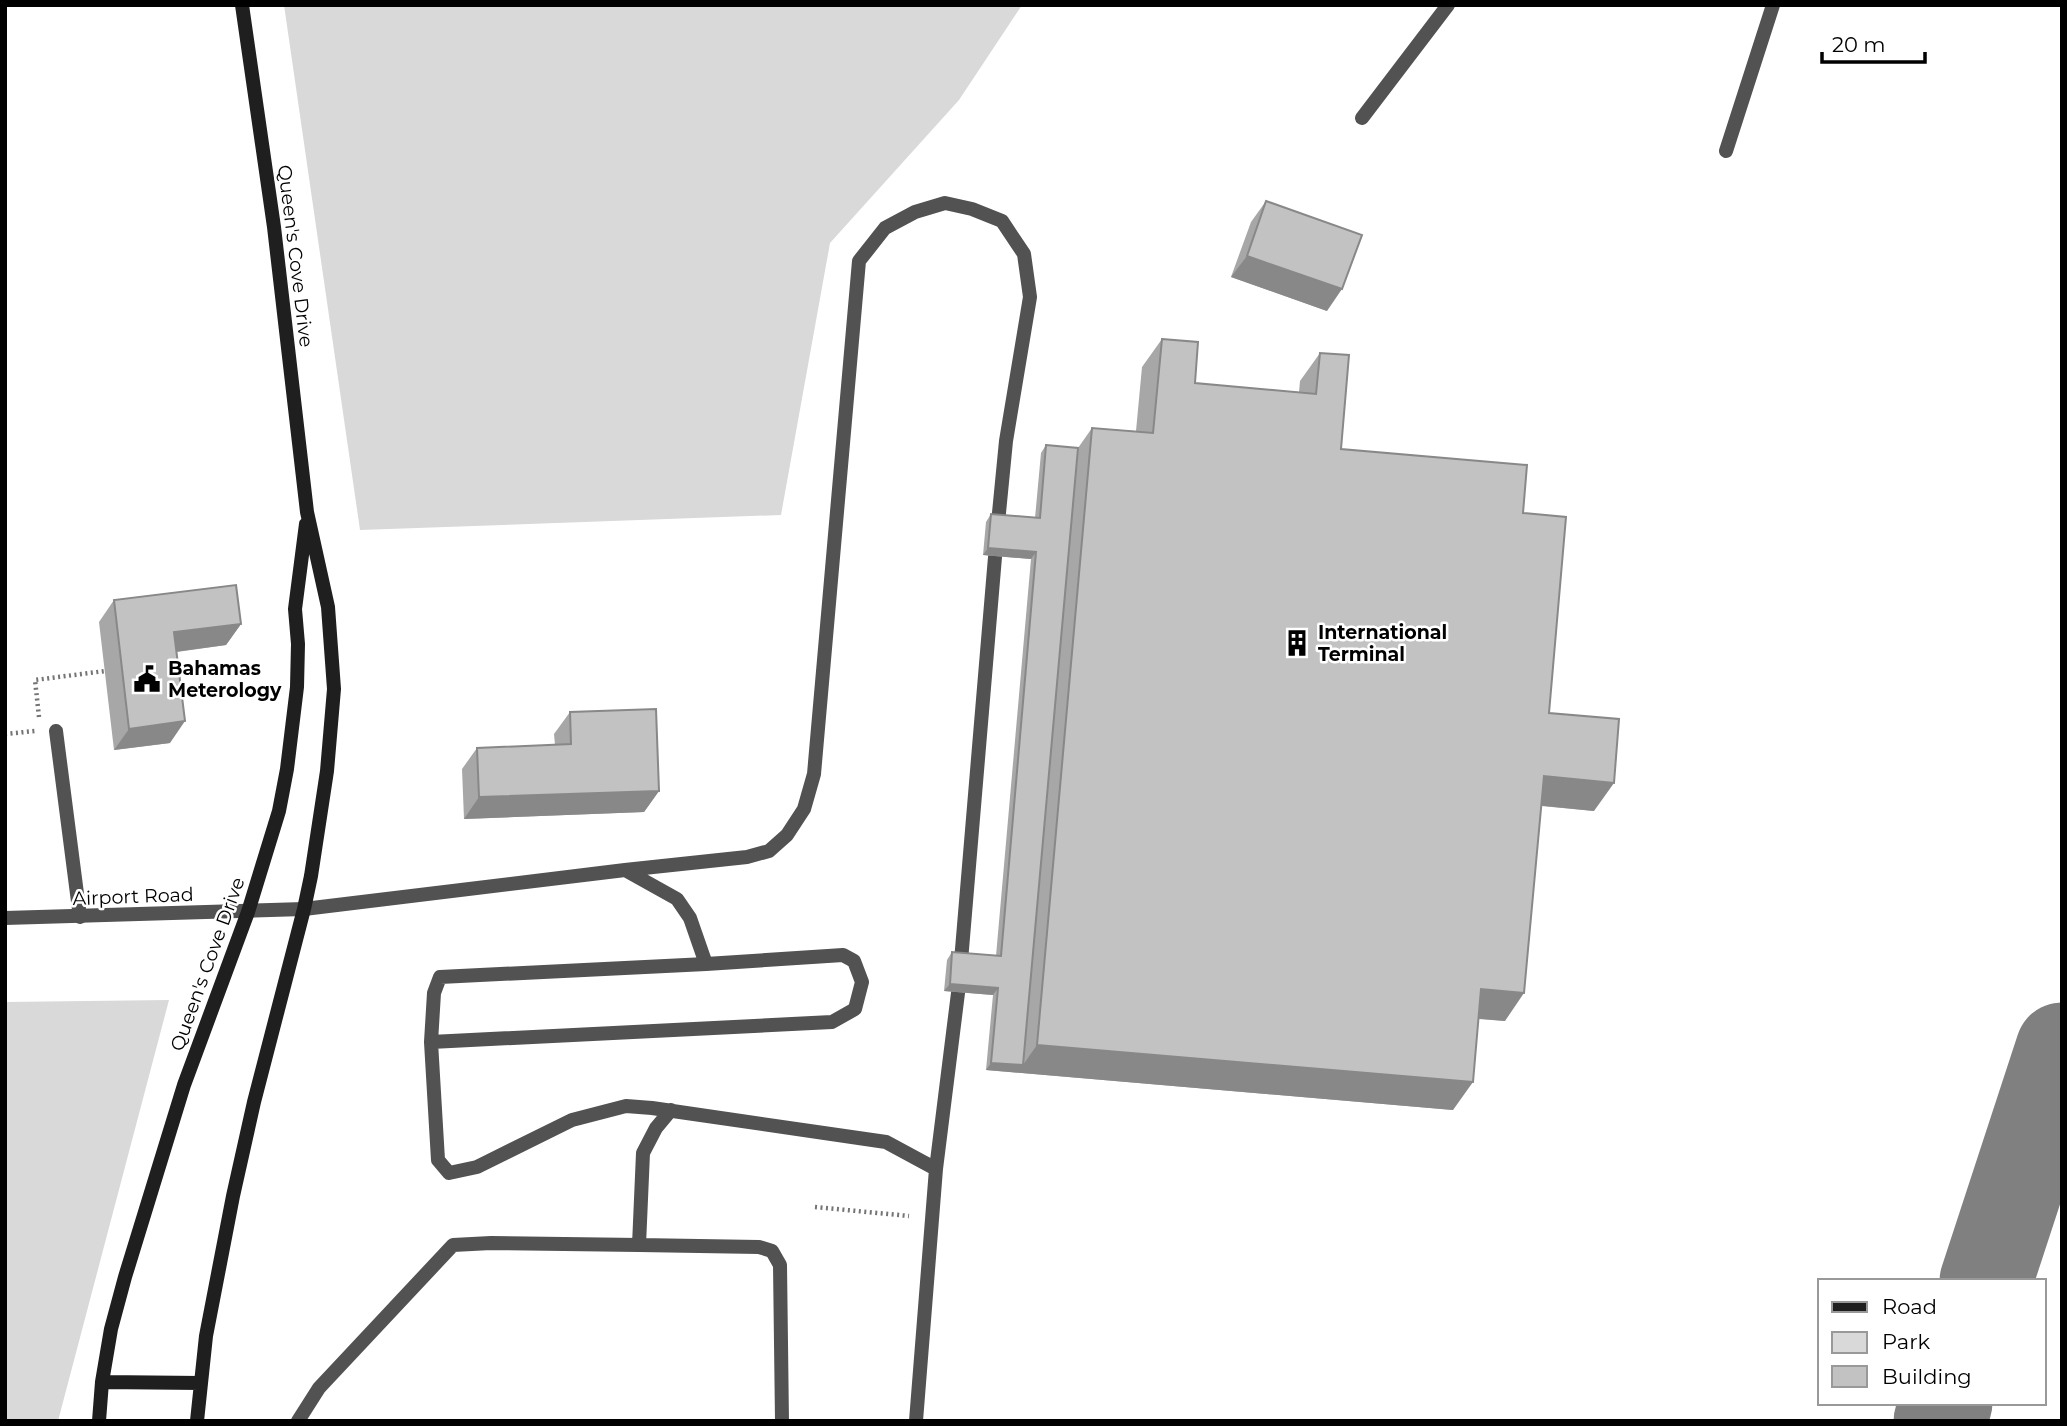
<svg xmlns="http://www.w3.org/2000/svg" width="2067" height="1426" viewBox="0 0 2067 1426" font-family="Montserrat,sans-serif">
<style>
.green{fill:#d9d9d9}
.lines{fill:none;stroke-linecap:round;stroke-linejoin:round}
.taxiway{stroke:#808080;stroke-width:93}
.path{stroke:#747474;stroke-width:4.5;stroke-dasharray:2 3.5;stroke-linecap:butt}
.lane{stroke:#525252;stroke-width:14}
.street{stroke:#525252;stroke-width:14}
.secondary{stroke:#1f1f1f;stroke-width:14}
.wall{fill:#a7a7a7}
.shaded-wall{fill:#888}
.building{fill:#c2c2c2;stroke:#888;stroke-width:2}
.labels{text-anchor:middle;stroke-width:5;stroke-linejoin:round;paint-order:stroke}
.street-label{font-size:19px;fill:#000;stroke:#fff}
.poi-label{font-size:19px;font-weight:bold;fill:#000;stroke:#fff;text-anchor:start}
</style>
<rect width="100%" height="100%" fill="#fff"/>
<path class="green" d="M284 5H1022L959 100 830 243 781 515 360 530Z
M169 1000 58 1421H5V1002Z"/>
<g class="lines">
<path class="taxiway" d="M1986 1281 2062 1049
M1940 1421 1946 1403"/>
<path class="path" d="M39 717 35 680 105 671
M5 734 35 731
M815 1207 909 1216"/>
<path class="lane" d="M1362 118 1448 5
M1726 151 1773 5
M56 731 80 917
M625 870 677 899 690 918 706 964
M304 909 625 870 747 857 769 851 787 835 804 809 814 774 859 261 885 228 915 212 945 203 972 209 1002 221 1024 254 1030 297 1006 441 998 523
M961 961 995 557
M431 1042 832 1022 855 1009 862 982 854 961 843 955 706 964 440 977 434 993 431 1042 438 1160 449 1173 477 1167 572 1120 626 1106 652 1108 886 1142 936 1169
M671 1110 656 1128 643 1153 639 1245 759 1247 772 1251 780 1265 782 1421
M298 1421 319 1388 453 1245 491 1243 639 1245
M916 1421 936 1169 958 993"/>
<path class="street" d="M5 918 304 909"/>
<path class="secondary" d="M102 1382 201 1383
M99 1421 102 1382 111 1329 125 1277 184 1085 248 912 279 811 287 769 297 687 298 644 295 609 306 524
M197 1421 206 1336 233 1196 254 1102 304 909 311 876 327 771 334 689 328 607 307 512 274 227 242 5"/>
</g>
<path class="wall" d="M1266 201 1327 311 1231 277 1251 222Z
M1162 339 1195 383 1299 392 1300 381 1320 353 1341 449 1523 513 1549 713 1594 811 1541 806 1505 1021 1478 1019 1453 1110 986 1070 993 995 944 991 947 960 952 952 996 956 1031 559 983 555 986 522 991 514 1035 518 1041 453 1046 445 1078 448 1092 428 1136 431 1142 367Z
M114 600 241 624 226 645 177 652 170 743 114 750 99 622Z
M570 712 659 791 644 812 464 819 462 769 477 748 555 745 554 734Z"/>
<path class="shaded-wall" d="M1247 256 1342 289 1327 311 1231 277Z
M988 548 1036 552 1031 559 983 555Z
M241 624 226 645 159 654 174 632Z
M185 721 170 743 114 750 129 729Z
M1544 776 1614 783 1594 811 1525 804Z
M659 791 644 812 464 819 479 797Z
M950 984 998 988 993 995 944 991Z
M1481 989 1524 993 1505 1021 1461 1017Z
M1037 1045 1473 1082 1453 1110 986 1070 991 1063 1023 1065Z"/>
<path class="building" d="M1266 201 1362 235 1342 289 1247 256Z
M1162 339 1198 342 1195 383 1316 394 1320 353 1349 355 1341 449 1527 465 1523 513 1566 517 1549 713 1619 719 1614 783 1544 776 1524 993 1481 989 1473 1082 1037 1045 1092 428 1153 433Z
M1046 445 1078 448 1023 1065 991 1063 998 988 950 984 952 952 1001 956 1036 552 988 548 991 514 1040 518Z
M236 585 241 624 174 632 185 721 129 729 114 600Z
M656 709 659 791 479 797 477 748 571 744 570 712Z"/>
<defs>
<symbol id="building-bare" viewBox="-9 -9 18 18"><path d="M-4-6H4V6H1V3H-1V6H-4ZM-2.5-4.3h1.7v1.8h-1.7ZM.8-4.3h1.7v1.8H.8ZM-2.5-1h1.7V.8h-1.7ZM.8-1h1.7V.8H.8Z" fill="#000" stroke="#fff" stroke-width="2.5" paint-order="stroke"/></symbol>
<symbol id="civic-bare" viewBox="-9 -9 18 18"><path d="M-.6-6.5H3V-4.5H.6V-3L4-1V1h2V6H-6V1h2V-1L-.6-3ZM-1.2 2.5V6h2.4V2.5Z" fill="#000" stroke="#fff" stroke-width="2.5" paint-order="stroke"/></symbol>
</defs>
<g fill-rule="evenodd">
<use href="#building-bare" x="1278" y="624" width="38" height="38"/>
<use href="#civic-bare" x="128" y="660" width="38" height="38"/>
</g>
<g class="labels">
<g class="street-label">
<text transform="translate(296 256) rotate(83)" y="7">Queen's Cove Drive</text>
<text transform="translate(133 896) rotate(-2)" y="7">Airport Road</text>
<text transform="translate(207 964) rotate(-70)" y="7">Queen's Cove Drive</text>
</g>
<g class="poi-label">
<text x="1318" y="639">International<tspan x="1318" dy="22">Terminal</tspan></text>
<text x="168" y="675">Bahamas<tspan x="168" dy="22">Meterology</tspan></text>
</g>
</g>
<rect width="2067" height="1426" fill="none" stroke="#000000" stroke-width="14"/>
<rect x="1818" y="1279" width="228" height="126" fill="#ffffff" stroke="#999999" stroke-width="2"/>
<rect x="1832" y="1302" width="35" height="10" fill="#1f1f1f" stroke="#999999" stroke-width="2"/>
<text x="1882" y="1314" font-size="21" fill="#000000">Road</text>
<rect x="1832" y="1332" width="35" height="21" fill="#d9d9d9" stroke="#999999" stroke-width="2"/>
<text x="1882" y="1349" font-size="21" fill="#000000">Park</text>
<rect x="1832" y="1366" width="35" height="21" fill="#c2c2c2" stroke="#999999" stroke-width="2"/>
<text x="1882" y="1384" font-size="21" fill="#000000">Building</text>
<path d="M1822 52v10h103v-10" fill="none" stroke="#000000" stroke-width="3.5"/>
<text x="1832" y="52" font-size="21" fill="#000000" stroke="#ffffff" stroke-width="5" paint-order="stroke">20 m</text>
</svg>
